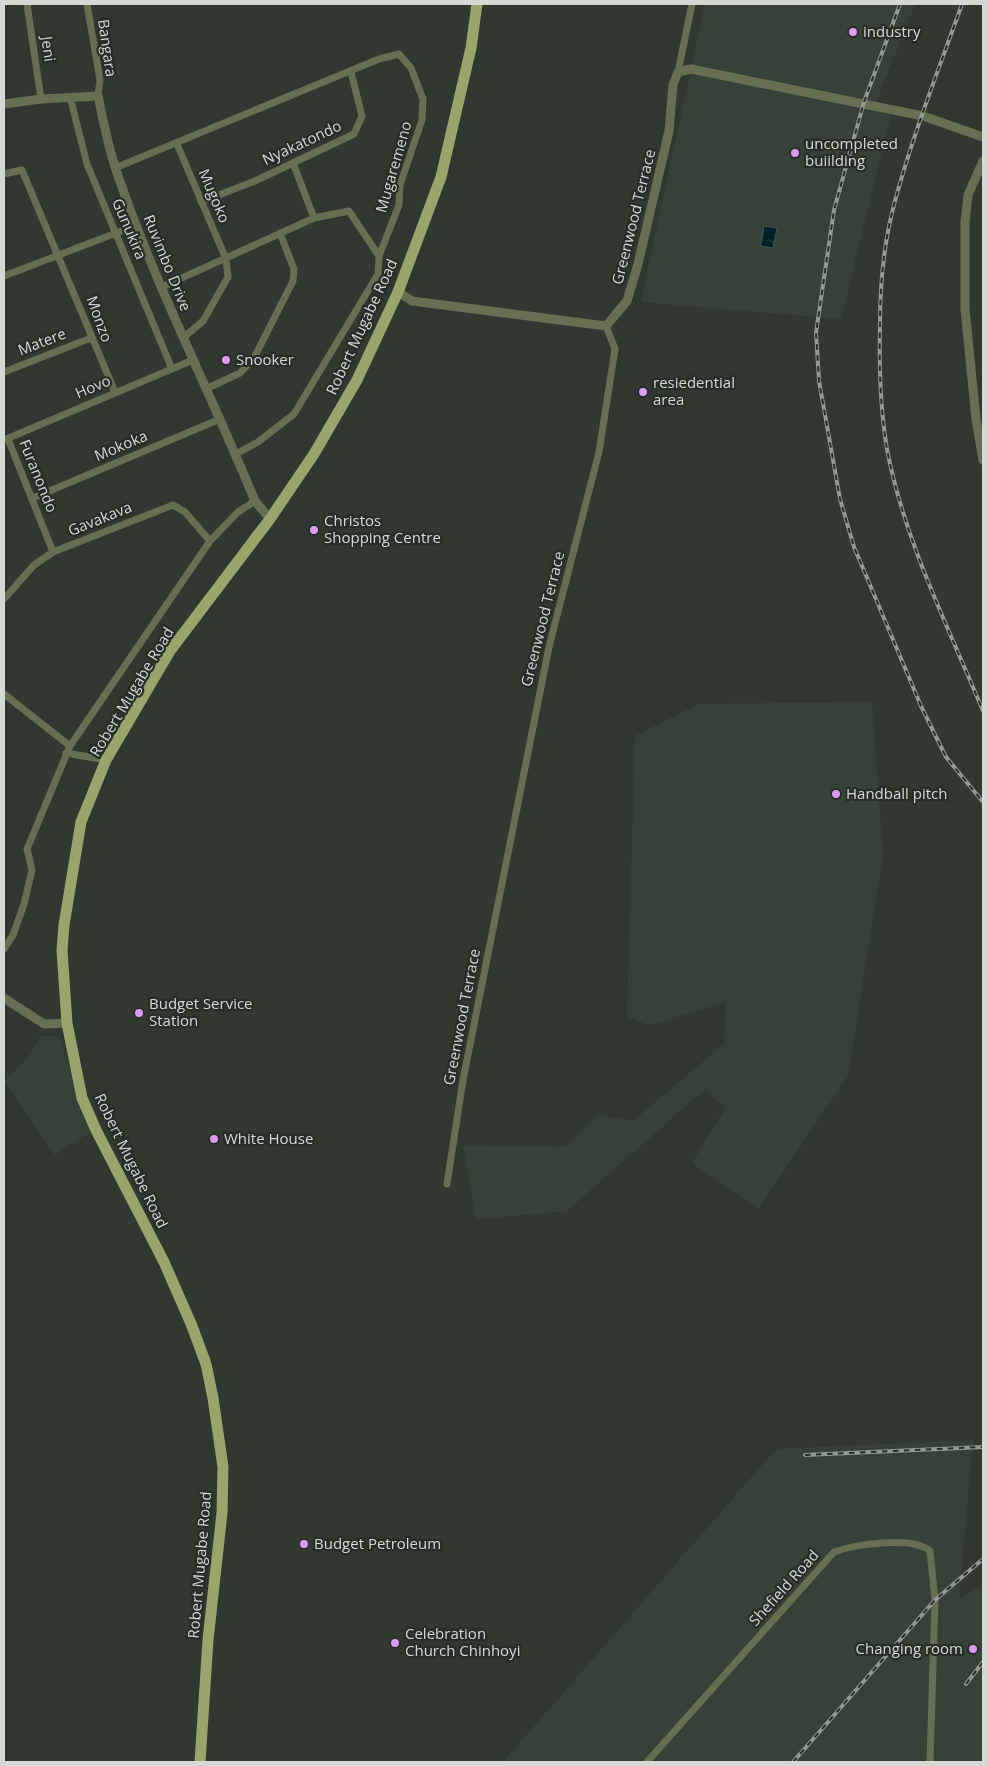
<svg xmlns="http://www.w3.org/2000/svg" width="987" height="1766" viewBox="0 0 987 1766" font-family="'Open Sans',sans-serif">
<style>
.built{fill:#364238}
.water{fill:url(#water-ripples);stroke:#40575a}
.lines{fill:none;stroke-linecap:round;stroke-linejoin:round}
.minor{stroke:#686e52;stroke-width:7}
.tertiary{stroke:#686e52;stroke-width:9}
.primary{stroke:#99a56b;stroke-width:11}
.rail-casing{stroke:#939994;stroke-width:4}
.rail{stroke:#272e29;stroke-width:2;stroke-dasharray:5.5;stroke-linecap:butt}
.poi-dot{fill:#dd99f3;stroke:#272e29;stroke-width:2}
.labels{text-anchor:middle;stroke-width:4.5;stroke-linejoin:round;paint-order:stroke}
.poi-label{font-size:15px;fill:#d4d9d5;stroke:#272e29;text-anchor:start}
.street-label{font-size:15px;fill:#d4d9d5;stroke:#272e29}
</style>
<defs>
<pattern id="water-ripples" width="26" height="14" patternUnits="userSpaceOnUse" patternTransform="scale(1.25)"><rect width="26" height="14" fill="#011f26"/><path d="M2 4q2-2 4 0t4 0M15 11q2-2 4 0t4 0" fill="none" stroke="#253f45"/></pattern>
</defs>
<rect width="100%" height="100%" fill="#313832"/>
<path class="built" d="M705 4H915L873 110 891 115 841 319 641 302Z
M872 702 883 855 848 1076 759 1208 692 1163 726 1107 704 1090 567 1211 476 1219 463 1146 566 1147 597 1115 633 1121 724 1044 726 1002 649 1025 627 1017 635 736 699 704Z
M40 1036H59L92 1131 55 1155 4 1081 28 1059Z
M973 1440 959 1598 983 1584V1762H503L776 1449Z"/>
<path class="water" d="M764 226 777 228 773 248 761 246Z"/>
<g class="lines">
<path class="minor" d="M27 4 41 99
M87 4 100 80 98 96
M678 72 692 4
M70 97 87 164 172 369
M177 144 226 259 228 277 203 321 183 338
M293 163 314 218
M115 168 379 59 399 54 411 68 423 99 422 120 400 185 399 205 379 256 378 274 294 414 258 442 236 454
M4 174 22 170 115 392
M201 202 255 181 354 134 362 116 351 72
M4 276 137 225
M162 287 314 218 349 211 379 256
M4 372 91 338
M206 389 240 373 254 358 293 281 294 269 280 233
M8 439 53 552
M4 440 193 360
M33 498 220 419
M4 599 34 565 53 552 173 505 185 512 210 541
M4 694 70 746
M66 753 106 760
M4 949 13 935 24 904 32 870 27 849 70 746 210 541 238 512 255 501
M447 1184 463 1080 549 647 599 452 615 349 606 326
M647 1762 834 1552C856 1544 912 1536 930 1551L935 1600 930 1762"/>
<path class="tertiary" d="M4 104 41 99 98 96C103 120 108 146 116 170 154 283 210 391 255 501L270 519
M983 161 968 195 965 223V309L976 419 983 460
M398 292 412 301 606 326 627 301 638 264 669 131 673 85 678 72 691 69 923 116 983 137
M4 998 44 1024 67 1023"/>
<path class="primary" d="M200 1762 208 1640 222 1513 223 1467 213 1398 206 1364 192 1326 164 1262 96 1130 82 1098 67 1023 62 950 64 925 81 822 106 760 170 651 270 519 314 454 357 380 398 292 441 177 471 48 477 4"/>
<defs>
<path id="rail" d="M900 4 864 102 834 210 816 333 819 381 840 499 854 547 921 706 946 757 983 802
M962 4C939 69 913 134 895 201 884 241 880 283 880 324 879 365 880 408 887 449 904 540 948 626 983 711
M805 1455 983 1447
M966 1684 983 1662
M793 1762 935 1600 983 1559"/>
</defs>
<use href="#rail" class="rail-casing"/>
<use href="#rail" class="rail"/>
</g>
<g class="poi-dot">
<circle cx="853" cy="32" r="5"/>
<circle cx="795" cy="153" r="5"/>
<circle cx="226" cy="360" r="5"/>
<circle cx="643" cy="392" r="5"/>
<circle cx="314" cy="530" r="5"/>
<circle cx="836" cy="794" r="5"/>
<circle cx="139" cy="1013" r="5"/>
<circle cx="214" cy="1139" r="5"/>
<circle cx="304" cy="1544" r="5"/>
<circle cx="395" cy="1643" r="5"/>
<circle cx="973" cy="1649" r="5"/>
</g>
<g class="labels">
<g class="poi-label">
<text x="863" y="37">industry</text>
<text x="805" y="149">uncompleted<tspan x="805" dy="17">buiilding</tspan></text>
<text x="236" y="365">Snooker</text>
<text x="653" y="388">resiedential<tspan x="653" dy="17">area</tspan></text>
<text x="324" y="526">Christos<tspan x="324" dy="17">Shopping Centre</tspan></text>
<text x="846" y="799">Handball pitch</text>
<text x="149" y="1009">Budget Service<tspan x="149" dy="17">Station</tspan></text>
<text x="224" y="1144">White House</text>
<text x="314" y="1549">Budget Petroleum</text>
<text x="405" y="1639">Celebration<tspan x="405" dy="17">Church Chinhoyi</tspan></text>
<text x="963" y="1654" text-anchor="end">Changing room</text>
</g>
<g class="street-label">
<text transform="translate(107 48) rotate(82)" y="5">Bangara</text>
<text transform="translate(48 49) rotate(82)" y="5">Jeni</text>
<text transform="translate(302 143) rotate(-25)" y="5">Nyakatondo</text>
<text transform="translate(394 167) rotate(-74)" y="5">Mugaremeno</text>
<text transform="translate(214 196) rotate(67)" y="5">Mugoko</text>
<text transform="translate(634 217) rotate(-76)" y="5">Greenwood Terrace</text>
<text transform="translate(129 229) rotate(67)" y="5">Gunukira</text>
<text transform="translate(167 263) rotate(68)" y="5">Ruvimbo Drive</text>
<text transform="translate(99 319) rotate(70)" y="5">Monzo</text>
<text transform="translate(362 327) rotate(-65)" y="5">Robert Mugabe Road</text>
<text transform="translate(42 342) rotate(-21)" y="5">Matere</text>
<text transform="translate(93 387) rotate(-23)" y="5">Hovo</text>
<text transform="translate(121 446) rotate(-23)" y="5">Mokoka</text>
<text transform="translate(38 476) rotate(68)" y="5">Furanondo</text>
<text transform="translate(100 519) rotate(-22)" y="5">Gavakava</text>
<text transform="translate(543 619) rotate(-76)" y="5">Greenwood Terrace</text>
<text transform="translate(132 692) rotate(-59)" y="5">Robert Mugabe Road</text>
<text transform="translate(462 1017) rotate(-79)" y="5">Greenwood Terrace</text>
<text transform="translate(131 1161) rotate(64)" y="5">Robert Mugabe Road</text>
<text transform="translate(200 1565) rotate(-85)" y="5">Robert Mugabe Road</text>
<text transform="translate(784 1588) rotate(-48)" y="5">Shefield Road</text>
</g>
</g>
<rect width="987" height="1766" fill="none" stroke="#d4d9d5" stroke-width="10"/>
</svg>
